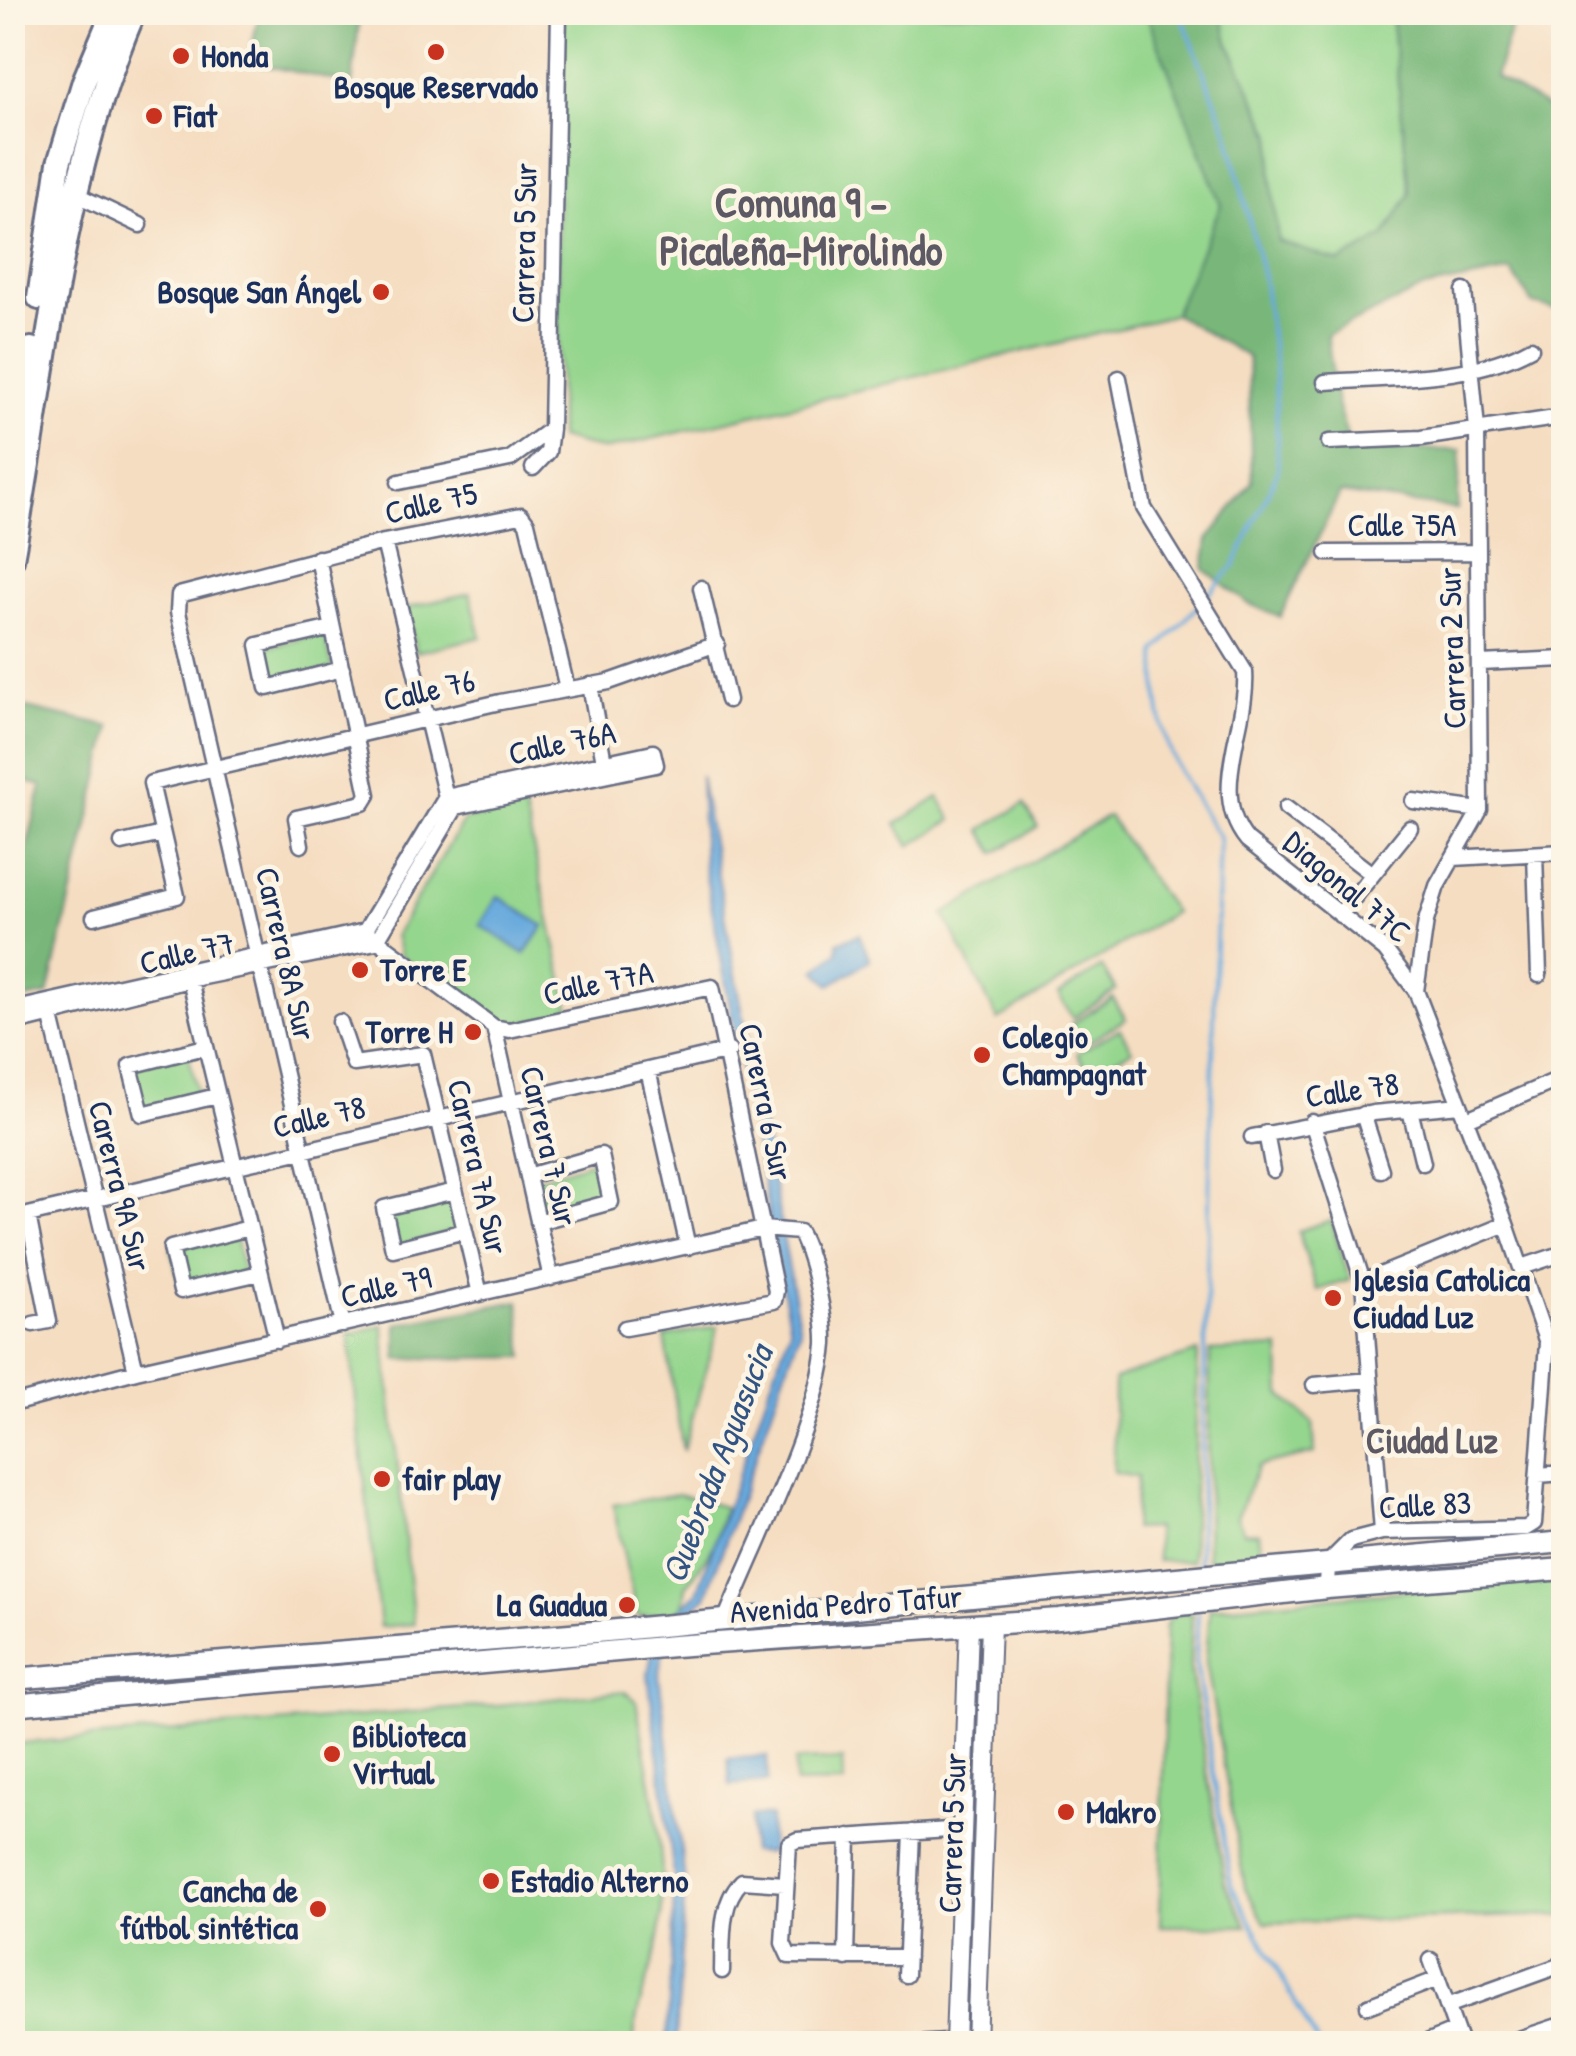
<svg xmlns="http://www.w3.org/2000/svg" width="1576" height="2056" viewBox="0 0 1576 2056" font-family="'Patrick Hand',sans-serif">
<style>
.green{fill:#95d68e;stroke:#588276;stroke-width:2.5}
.forest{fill:#78b779;stroke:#4a736c;stroke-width:2.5}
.water{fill:#69aadd;stroke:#426c9e;stroke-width:2.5}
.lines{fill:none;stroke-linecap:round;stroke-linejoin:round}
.stream{stroke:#69aadd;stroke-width:4}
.minor-casing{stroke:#676c81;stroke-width:19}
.tertiary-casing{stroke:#676c81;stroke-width:22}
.secondary-casing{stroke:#676c81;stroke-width:25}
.primary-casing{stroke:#676c81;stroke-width:28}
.minor{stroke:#fff;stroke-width:14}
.tertiary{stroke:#fff;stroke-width:18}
.secondary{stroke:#fff;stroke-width:20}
.primary{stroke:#fff;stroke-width:22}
.poi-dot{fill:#c8321e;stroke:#fcf5e5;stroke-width:4}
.labels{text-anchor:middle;stroke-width:9;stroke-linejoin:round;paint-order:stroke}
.poi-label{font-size:32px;font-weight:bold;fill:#1b2f5e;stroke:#fcf5e5;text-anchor:start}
.street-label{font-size:32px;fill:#1b2f5e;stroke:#fcf5e5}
.neighbourhood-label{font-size:35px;font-weight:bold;fill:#5c5964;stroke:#fcf5e5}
.water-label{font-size:35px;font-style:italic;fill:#325484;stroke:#fcf5e5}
.district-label{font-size:42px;font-weight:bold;fill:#5c5964;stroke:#fcf5e5}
</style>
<rect width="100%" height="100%" fill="#fcf5e5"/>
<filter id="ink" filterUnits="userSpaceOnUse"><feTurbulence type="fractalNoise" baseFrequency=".01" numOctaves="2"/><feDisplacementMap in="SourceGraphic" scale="20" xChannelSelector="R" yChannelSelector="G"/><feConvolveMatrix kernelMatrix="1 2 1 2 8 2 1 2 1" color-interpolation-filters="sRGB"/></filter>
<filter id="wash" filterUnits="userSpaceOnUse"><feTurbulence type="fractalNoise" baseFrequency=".0048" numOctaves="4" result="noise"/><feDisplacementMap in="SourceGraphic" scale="40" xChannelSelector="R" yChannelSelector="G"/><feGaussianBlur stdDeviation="2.25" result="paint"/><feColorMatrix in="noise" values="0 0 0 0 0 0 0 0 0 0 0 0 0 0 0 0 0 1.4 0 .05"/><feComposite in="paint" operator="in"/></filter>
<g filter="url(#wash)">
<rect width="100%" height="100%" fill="#f5ddc1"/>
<path class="green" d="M563 13H1391L1410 194 1384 237 1340 262 1152 321 604 450 559 438 558 147Z
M470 593 481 637 416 652 406 608Z
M324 633 333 669 268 685 261 649Z
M939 797 952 820 910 846 896 824Z
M1024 804 1038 827 995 853 981 830Z
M524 806 571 1014 507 1025 400 956 395 935 464 820Z
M1108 816 1174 912 998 1020 944 914Z
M1102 967 1116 990 1073 1018 1058 995Z
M1113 998 1126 1019 1083 1045 1071 1024Z
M1120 1029 1132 1050 1089 1074 1077 1053Z
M188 1052 199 1100 142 1114 130 1066Z
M600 1159 610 1201 543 1219 532 1180Z
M448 1194 457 1231 395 1247 387 1210Z
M1331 1220 1350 1280 1317 1290 1298 1231Z
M234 1232 244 1276 181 1291 171 1248Z
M383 1325 414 1624 380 1627 349 1335Z
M718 1326 683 1451 665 1337Z
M1280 1348 1281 1394 1313 1423 1315 1453 1258 1466 1237 1517 1244 1532 1259 1533 1262 1556 1207 1560 1210 1351Z
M1198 1352 1192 1561H1157L1156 1528 1133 1529 1137 1477 1114 1473V1379Z
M678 1494 724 1507 714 1546 686 1587 682 1614 637 1616 613 1505Z
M1563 1577V1915L1265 1923 1245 1888 1206 1662 1210 1608Z
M1192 1613 1190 1666 1225 1884 1247 1926H1160L1166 1624 1174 1614Z
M624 1691 636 1701C649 1777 669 1854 660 1931 655 1971 634 2003 634 2043H13V1744L489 1706Z
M843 1760 844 1783 795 1784V1761Z
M812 2029 849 2034 848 2043H811Z"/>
<path class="forest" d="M259 13H360L352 84 249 62Z
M1146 13H1221L1228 42 1273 137 1271 172 1278 241 1339 262 1384 237 1410 194 1391 13H1516L1495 77 1563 117V311L1533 304 1511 271 1424 288 1327 335 1337 404 1351 449 1461 450 1457 509 1340 493 1280 617 1247 603 1204 569 1208 540 1252 482 1248 357 1174 314 1221 205Z
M13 705 111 727 48 995 13 1001V905L42 786 13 778Z
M519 1301 524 1357 397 1359V1324Z"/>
<path class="water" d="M700 776 800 1330 706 1597 666 1634 659 1675 685 1882 676 2043H667L675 1883 648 1675 656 1631 697 1593 790 1329 704 866Z
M498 896 544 926 525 954 480 925Z
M859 934 870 960 830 985 816 970 838 952V942Z
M767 1756 768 1782 730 1785 728 1759Z
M752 1816H771L770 1853 751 1852Z"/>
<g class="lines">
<path class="stream" d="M1180 12 1228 133 1263 277 1275 366 1278 471 1234 566 1205 598
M1199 605 1156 651C1156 743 1172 761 1219 837L1199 1568
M1198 1612 1196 1662 1231 1885 1318 2044"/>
</g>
</g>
<g filter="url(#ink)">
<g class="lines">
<defs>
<path id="minor" d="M73 193 140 225
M1119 378 1144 508 1245 672C1249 725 1207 792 1247 840L1385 950 1416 991 1506 1224 1547 1343 1534 1523 1526 1528 1382 1532 1351 1540 1328 1563 1327 1588
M1325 382C1392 377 1472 381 1531 348
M1329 442 1421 438 1549 419
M533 468 548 452 551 429 559 12
M399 482 510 459 551 429
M384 542 446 797 452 803
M1327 553 1477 552
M701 588 728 700
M332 628 258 645 267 688 342 669
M1481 663 1564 659
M590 685 604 762
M1413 801 1480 810
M1286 808 1372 874
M122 843 162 834
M301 845 296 818 363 803 368 795 318 558
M1535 854 1539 975
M1453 858 1564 852
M1340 915 1410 828
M94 917 177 896 151 783 500 702 609 682 717 644
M365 931 494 1027 509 1030 712 987 776 1291 774 1301 625 1328
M365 931 446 797 653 752 656 765 456 807
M376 942 456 807
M187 968 277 1340
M1416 991 1426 921 1437 886 1480 810 1477 429 1464 291
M12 1010 365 931
M50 1013 136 1371
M340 1022 354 1064 423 1054 480 1294
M12 1024 189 980 376 942
M494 1027 551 1278
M205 1047 130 1066 142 1114 217 1096
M648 1070 688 1247
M1410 1110 1423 1163
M1363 1114 1381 1170
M1465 1120 1564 1077
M1312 1122 1363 1282 1382 1532
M1266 1133 1273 1170
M1252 1137 1373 1113 1460 1105
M528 1176 601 1155 611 1202 538 1222
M455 1191 384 1208 393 1249 465 1231
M249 1228 171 1248 181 1291 260 1273
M1522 1267 1564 1253
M1363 1282 1506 1224
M33 1324 49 1321 28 1215 729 1051
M343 1325 178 612 179 595 384 542 521 515 527 523 567 688
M1547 1343 1564 1337
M1314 1385 1370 1380
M12 1404 136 1371 763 1229 799 1232C812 1255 826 1316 825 1344 820 1417 755 1546 726 1618
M1538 1475 1564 1473
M907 1957 789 1956 783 1943 789 1844 797 1840 964 1829
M846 1958 849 1836
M1431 1960 1461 2044
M722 1971C723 1941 719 1903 742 1881L785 1884
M906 1975 912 1832
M1368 2006 1438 1979
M1447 2006 1564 1964
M915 2044 976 2040
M1422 2044 1456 2030
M1504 2044 1564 2024"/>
<path id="tertiary" d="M955 2044 969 1625
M976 2044 991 1624"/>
<path id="secondary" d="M12 1679 607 1631 1564 1542
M12 1705 674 1646 1059 1619 1327 1588 1564 1569"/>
<path id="primary" d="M39 298 59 163 84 81 113 12
M12 459 31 349
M12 559C46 374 59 187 134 12"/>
</defs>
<use href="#minor" class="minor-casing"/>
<use href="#tertiary" class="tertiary-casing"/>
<use href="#secondary" class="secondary-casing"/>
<use href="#primary" class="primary-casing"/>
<use href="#minor" class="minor"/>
<use href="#tertiary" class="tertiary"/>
<use href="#secondary" class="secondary"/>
<use href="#primary" class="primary"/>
</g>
</g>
<g class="poi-dot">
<circle cx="436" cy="52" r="10"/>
<circle cx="181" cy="56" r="10"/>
<circle cx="154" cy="116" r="10"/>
<circle cx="381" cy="292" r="10"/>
<circle cx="360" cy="970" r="10"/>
<circle cx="473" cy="1032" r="10"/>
<circle cx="982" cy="1055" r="10"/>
<circle cx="1333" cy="1298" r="10"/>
<circle cx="382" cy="1479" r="10"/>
<circle cx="627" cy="1605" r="10"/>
<circle cx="332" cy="1754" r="10"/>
<circle cx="1066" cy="1812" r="10"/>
<circle cx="491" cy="1881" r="10"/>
<circle cx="318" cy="1909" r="10"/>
</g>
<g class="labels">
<g class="poi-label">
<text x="201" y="67">Honda</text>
<text x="436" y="98" text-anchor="middle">Bosque Reservado</text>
<text x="174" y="127">Fiat</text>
<text x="361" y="303" text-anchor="end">Bosque San Ángel</text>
<text x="380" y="981">Torre E</text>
<text x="453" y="1043" text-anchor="end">Torre H</text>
<text x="1002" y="1048">Colegio<tspan x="1002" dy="37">Champagnat</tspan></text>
<text x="1353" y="1291">Iglesia Catolica<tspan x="1353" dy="37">Ciudad Luz</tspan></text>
<text x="402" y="1490">fair play</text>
<text x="607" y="1616" text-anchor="end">La Guadua</text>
<text x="352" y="1747">Biblioteca<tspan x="352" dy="37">Virtual</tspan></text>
<text x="1086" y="1823">Makro</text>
<text x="511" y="1892">Estadio Alterno</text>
<text x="298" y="1902" text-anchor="end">Cancha de<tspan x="298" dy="37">fútbol sintética</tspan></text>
</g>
<g class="street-label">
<text transform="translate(524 243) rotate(-89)" y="11">Carrera 5 Sur</text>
<text transform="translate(431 503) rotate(-13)" y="11">Calle 75</text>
<text x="1402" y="536">Calle 75A</text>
<text transform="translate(1452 648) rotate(-92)" y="11">Carrera 2 Sur</text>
<text transform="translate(429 690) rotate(-13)" y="11">Calle 76</text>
<text transform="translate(562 743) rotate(-12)" y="11">Calle 76A</text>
<text transform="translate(1347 887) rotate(40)" y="11">Diagonal 77C</text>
<text transform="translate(187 953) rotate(-13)" y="11">Calle 77</text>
<text transform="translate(286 954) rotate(77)" y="11">Carrera 8A Sur</text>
<text transform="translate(598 983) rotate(-12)" y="11">Calle 77A</text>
<text transform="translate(1352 1090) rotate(-8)" y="11">Calle 78</text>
<text transform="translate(766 1102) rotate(78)" y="11">Carerra 6 Sur</text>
<text transform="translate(319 1117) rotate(-13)" y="11">Calle 78</text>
<text transform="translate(549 1146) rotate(77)" y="11">Carrera 7 Sur</text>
<text transform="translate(478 1167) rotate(77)" y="11">Carrera 7A Sur</text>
<text transform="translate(120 1186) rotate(76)" y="11">Carerra 9A Sur</text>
<text transform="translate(386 1287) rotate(-13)" y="11">Calle 79</text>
<text transform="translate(1425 1505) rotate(-3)" y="11">Calle 83</text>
<text transform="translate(846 1604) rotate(-4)" y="11">Avenida Pedro Tafur</text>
<text transform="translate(952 1833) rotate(-88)" y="11">Carrera 5 Sur</text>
</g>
<g class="neighbourhood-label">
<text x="1432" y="1453">Ciudad Luz</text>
</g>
<g class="water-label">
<text transform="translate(717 1464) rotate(-69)" y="12">Quebrada Aguasucia</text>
</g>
<g class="district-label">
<text x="801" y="217">Comuna 9 -<tspan x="801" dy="48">Picaleña-Mirolindo</tspan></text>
</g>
</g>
<rect width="1576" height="2056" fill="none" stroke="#fcf5e5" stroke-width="50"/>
</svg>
